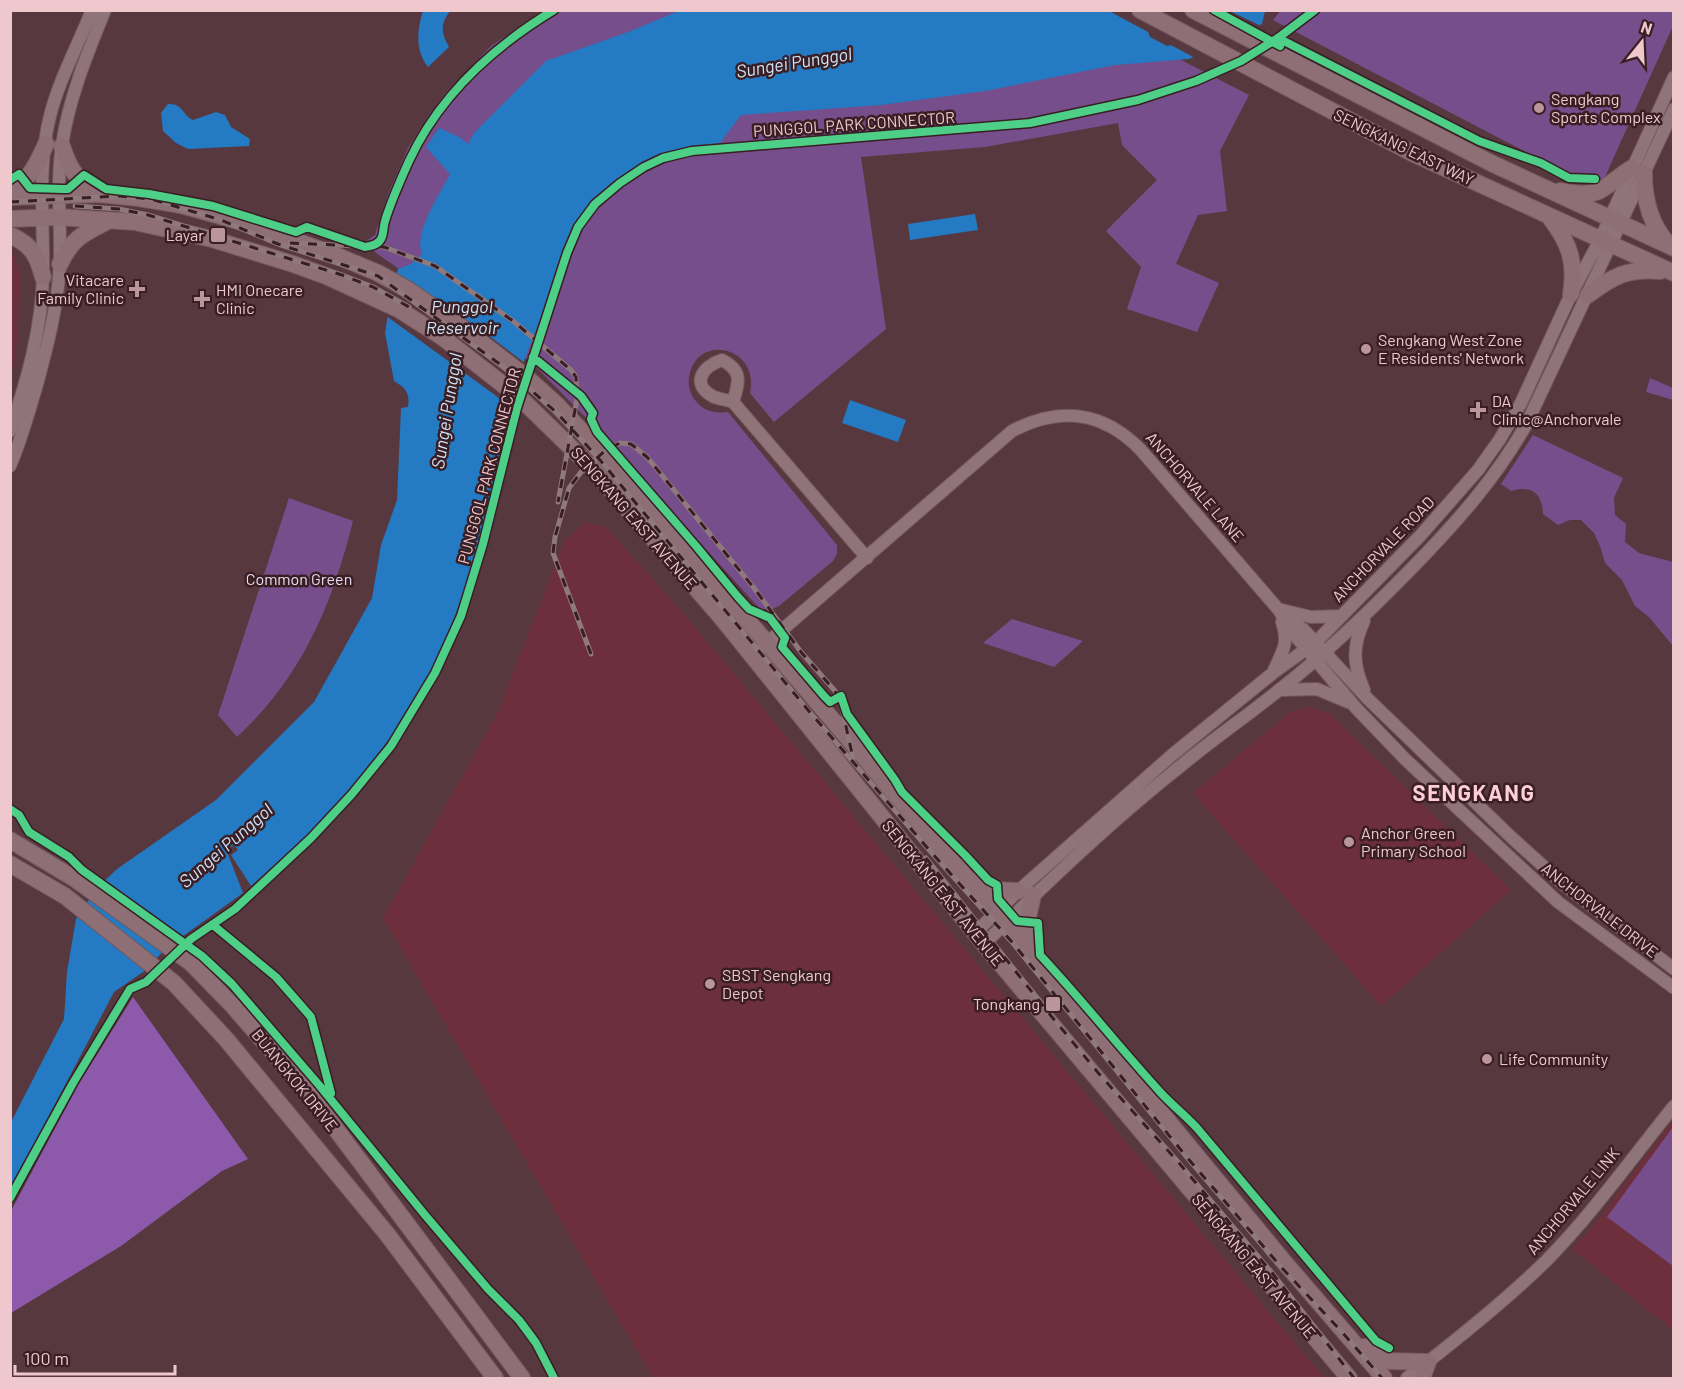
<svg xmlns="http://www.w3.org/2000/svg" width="1684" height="1389" viewBox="0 0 1684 1389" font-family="Barlow,sans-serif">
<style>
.built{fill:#6e2f3d}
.green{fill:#754e8b}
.forest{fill:#8c59ab}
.water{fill:#247ac3}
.pier{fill:#58383f}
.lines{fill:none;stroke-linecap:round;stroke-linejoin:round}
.minor-casing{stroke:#74575d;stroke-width:14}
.major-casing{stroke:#74575d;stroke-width:18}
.minor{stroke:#8f757a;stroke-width:12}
.major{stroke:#8d6f75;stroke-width:16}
.rail-casing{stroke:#90797d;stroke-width:5}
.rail{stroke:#391e23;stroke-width:3;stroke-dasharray:9;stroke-linecap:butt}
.cycleway-casing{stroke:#391e23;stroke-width:11}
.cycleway{stroke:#4dcf88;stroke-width:8}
.poi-dot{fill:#ba969b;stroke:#391e23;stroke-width:2}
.labels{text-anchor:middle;stroke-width:5;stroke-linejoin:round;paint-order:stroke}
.poi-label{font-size:16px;fill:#eec8cd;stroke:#391e23;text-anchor:start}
.street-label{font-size:16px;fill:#eec8cd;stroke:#391e23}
.park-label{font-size:16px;fill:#e8dcf4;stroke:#391e23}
.water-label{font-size:18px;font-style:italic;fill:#cee3f7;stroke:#391e23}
.district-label{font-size:22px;font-weight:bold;letter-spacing:1.5px;fill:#fdcfd5;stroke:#391e23}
</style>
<rect width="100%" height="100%" fill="#58383f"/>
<path class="built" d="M11 251 17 263 20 278 16 356 11 374Z
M586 522 607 528 683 613 1324 1378H653L383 918 498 712 565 540Z
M1310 707 1330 714 1511 890 1381 1006 1193 793 1290 712Z
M1673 1120V1330L1572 1249 1594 1225Z"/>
<path class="green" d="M1281 10 1674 11 1673 26 1599 190 1273 20Z
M543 11H1086L1249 95 1220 151 1227 211 1198 215 1176 264 1219 283 1197 332 1127 309 1141 267 1106 231 1157 180 1122 145 1118 123 985 147 861 157 886 329 774 422 750 393C760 348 700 333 690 373 687 383 689 392 695 400 703 411 715 414 728 412L837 545V554L833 561 779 606 772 609H760L595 427 537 368 510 345 376 253 366 241 375 235 388 194 408 148 428 116 447 91 491 46Z
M1650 378 1673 388V400L1646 392Z
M1533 435 1623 478 1614 498 1615 515 1626 524 1625 542 1639 553 1673 562V646L1649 617 1635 606 1622 580 1605 563 1600 546 1594 533 1581 520H1570L1558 525 1543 514C1542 493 1532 485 1511 491L1501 484Z
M289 498 353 521C332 605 302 677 237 737L218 715Z
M1012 619 1083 641 1054 667 983 643Z
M1673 1127 1674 1266H1673L1607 1217Z"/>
<path class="forest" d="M133 997 248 1159 222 1171 121 1246 11 1313V1211L78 1085Z"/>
<path class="water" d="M423 11H450C440 24 441 33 449 47L428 67C415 51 417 29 423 11Z
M679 11H1265L1262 24 1189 59 1115 65 985 91 881 105 741 115 720 143 689 147 665 155 623 175 592 205 572 230 562 252 541 317 525 358 509 415 476 558 445 643 409 711 369 767 318 826 251 886 231 855 238 850 234 845 226 849 243 893 165 949 146 970 114 992 11 1188V1122L64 1019 67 972 76 919 97 888 117 869 216 800 314 702 372 598 381 545 397 500 401 408 408 407C410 393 406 388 394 381L385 333 393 283 398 269 411 264 422 254C413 233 440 194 450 174L426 147 439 128 459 137 468 144 474 133 546 61 628 32Z
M168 104C183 103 182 115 193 120L216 112 225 115 231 127 250 139 249 146 188 149 176 143 163 131 161 113Z
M975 214 978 230 910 240 908 224Z
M850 400 906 420 898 442 842 423Z"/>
<path class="pier" d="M1109 11H1230L1263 27 1197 59 1171 45 1167 46 1150 37 1148 32Z
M393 273 405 278 492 338 526 364 514 409 385 315Z"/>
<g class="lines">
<defs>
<path id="minor" d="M722 360C743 371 739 382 733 402 727 400 720 399 714 397 690 385 702 366 722 360Z
M733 402 867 558
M10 431C27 381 42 328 43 275 44 225 37 166 50 116 59 80 78 45 92 10
M10 466C21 441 28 414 36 388 47 347 58 306 60 263 61 224 56 184 62 145 69 98 87 54 105 10
M1282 610 1311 617 1342 616
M1286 616 1304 630 1368 699 1511 837 1563 884 1674 969
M753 655 1012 431C1060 406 1102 411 1140 449L1278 609 1297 638 1356 708 1406 760 1558 902 1674 988
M1274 670C1283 651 1289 643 1282 622
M1280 690 1317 689 1348 702
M1364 690C1353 664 1352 647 1364 621
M975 933 1018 891 1172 755 1273 673 1316 642 1420 536 1478 470 1500 439 1521 403 1571 294 1600 240 1674 77
M984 944C1048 882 1112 820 1182 765 1213 739 1247 716 1279 690 1327 653 1370 611 1412 568 1456 523 1497 477 1527 423L1674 109
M1407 1378C1454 1342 1503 1303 1546 1261 1593 1213 1632 1158 1674 1106"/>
<path id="major" d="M1140 10 1412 153 1674 273
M1193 10 1491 163 1674 248
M62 146C70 171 77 180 99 194
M1644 173C1644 200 1650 224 1668 244
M10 190C32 178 36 165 46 144
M1560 191C1572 193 1587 196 1599 191 1606 188 1623 173 1632 168
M10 197 99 194 139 198 181 205 249 224 335 255 378 273 407 289 451 319 526 377 556 404 614 465 767 643 989 904 1285 1263 1384 1378
M10 219 58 217 135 222 212 239 293 264 326 276 398 309 442 337 520 398 592 468 721 617 984 944 1349 1378
M1551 219C1570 244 1576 263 1571 294
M10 235C32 245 37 255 43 277
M60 264C72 238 83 234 108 221
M1588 295C1613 276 1628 268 1660 271
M10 840 75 879 191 963 233 1006 312 1097 522 1378
M10 864 65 896 174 983 226 1039 387 1234 495 1378
M971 880 996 890 1018 891
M1030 949 1025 931 1033 895
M1364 1347 1389 1361 1428 1362 1422 1378"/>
</defs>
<use href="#minor" class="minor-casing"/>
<use href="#major" class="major-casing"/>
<use href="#minor" class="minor"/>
<use href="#major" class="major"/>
<defs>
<path id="rail" d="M10 202 120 196 151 199 221 220 278 244 378 276 512 373 558 414 600 460 808 710 931 852 1012 942 1185 1155 1282 1268 1342 1332 1382 1378
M75 206 119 209 148 215 342 275 373 287 409 307
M290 243 384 247 435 266 513 321 571 370 576 377 577 399 558 502
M591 654 553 553 555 537 569 488 581 472 606 450 620 443 631 444 647 457 754 588 801 652 835 691 841 704 853 758
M926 858 1047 1011 1100 1075 1179 1163 1273 1274 1354 1378"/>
</defs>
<use href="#rail" class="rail-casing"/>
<use href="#rail" class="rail"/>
<defs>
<path id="cycleway" d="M1214 10 1280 46
M1278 38 1479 141 1541 163 1569 178 1595 179
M10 180 19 174 30 188 63 189H68L84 175 106 189 149 194 213 206 296 232 307 227 365 247C371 246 378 245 381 239 384 234 383 227 385 221 391 201 400 181 409 161 439 96 493 47 554 10
M533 357 581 396 593 413 591 419 597 432 696 546 738 597 749 609 770 618 785 638 782 647 824 696 830 702 841 696 847 714 895 780 902 792 965 855 988 880 997 885 998 899 1017 921 1038 923 1040 955C1082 1000 1120 1048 1161 1093 1172 1105 1186 1116 1197 1128L1376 1341 1389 1348
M10 809 19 815 29 832 69 857 82 870 202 956 232 984 319 1085 425 1215 488 1289 519 1320 536 1343 554 1378
M213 925 276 977 311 1017 331 1093
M10 1198 73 1083 130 989 146 982 191 939 235 909 311 838 352 794 391 746 435 673 461 616 483 544 517 408 567 253 578 227 595 204 620 183 644 167 663 158 692 151 1030 123 1138 100 1196 81 1241 61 1278 38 1315 10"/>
</defs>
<use href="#cycleway" class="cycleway-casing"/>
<use href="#cycleway" class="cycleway"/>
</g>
<g class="poi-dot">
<circle cx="1539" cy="108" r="6"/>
<rect x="210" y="227" width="16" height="16" rx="3"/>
<path d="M134 280h6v6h6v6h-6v6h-6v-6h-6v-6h6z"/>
<path d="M199 290h6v6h6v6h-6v6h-6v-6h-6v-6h6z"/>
<circle cx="1366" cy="349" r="6"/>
<path d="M1475 401h6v6h6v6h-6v6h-6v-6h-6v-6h6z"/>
<circle cx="1349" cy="842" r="6"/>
<circle cx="710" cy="984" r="6"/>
<rect x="1045" y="996" width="16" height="16" rx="3"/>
<circle cx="1487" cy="1059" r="6"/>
</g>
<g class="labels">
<g class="poi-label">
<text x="1551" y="105">Sengkang<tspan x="1551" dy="18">Sports Complex</tspan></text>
<text x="204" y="241" text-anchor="end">Layar</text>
<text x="124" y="286" text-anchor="end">Vitacare<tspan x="124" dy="18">Family Clinic</tspan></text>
<text x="216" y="296">HMI Onecare<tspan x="216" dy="18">Clinic</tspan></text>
<text x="1378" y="346">Sengkang West Zone<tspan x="1378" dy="18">E Residents' Network</tspan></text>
<text x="1492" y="407">DA<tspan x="1492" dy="18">Clinic@Anchorvale</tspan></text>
<text x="1361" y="839">Anchor Green<tspan x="1361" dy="18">Primary School</tspan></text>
<text x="722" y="981">SBST Sengkang<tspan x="722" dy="18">Depot</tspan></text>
<text x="1040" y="1010" text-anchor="end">Tongkang</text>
<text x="1499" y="1065">Life Community</text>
</g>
<g class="street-label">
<text transform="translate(854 124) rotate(-4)" y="6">PUNGGOL PARK CONNECTOR</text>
<text transform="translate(1404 147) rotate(26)" y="6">SENGKANG EAST WAY</text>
<text transform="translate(489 466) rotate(-75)" y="6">PUNGGOL PARK CONNECTOR</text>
<text transform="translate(1195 487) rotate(49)" y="6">ANCHORVALE LANE</text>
<text transform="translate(634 518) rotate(49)" y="6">SENGKANG EAST AVENUE</text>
<text transform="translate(1383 549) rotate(-46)" y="6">ANCHORVALE ROAD</text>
<text transform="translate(943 893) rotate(51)" y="6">SENGKANG EAST AVENUE</text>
<text transform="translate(1600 910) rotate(38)" y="6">ANCHORVALE DRIVE</text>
<text transform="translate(295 1080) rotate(51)" y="6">BUANGKOK DRIVE</text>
<text transform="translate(1573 1201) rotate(-50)" y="6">ANCHORVALE LINK</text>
<text transform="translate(1254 1266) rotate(50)" y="6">SENGKANG EAST AVENUE</text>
</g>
<g class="park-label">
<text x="299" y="585">Common Green</text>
</g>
<g class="water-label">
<text transform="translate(794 63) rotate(-9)" y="6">Sungei Punggol</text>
<text x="462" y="313">Punggol<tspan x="462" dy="21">Reservoir</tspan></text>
<text transform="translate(447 411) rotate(-81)" y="6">Sungei Punggol</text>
<text transform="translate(226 846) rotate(-41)" y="6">Sungei Punggol</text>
</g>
<g class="district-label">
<text x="1474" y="801">SENGKANG</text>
</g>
</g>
<rect width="1684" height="1389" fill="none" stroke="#eec8cd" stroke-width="24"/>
<g transform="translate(1642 42) rotate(18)" stroke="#391e23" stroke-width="4.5" paint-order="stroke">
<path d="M0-4.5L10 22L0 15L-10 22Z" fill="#eec8cd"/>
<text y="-9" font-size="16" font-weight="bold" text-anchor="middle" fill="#eec8cd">N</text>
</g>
<path d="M15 1365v9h160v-9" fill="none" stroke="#eec8cd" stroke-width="3"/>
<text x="24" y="1365" font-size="18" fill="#eec8cd" stroke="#391e23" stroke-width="4.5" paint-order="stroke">100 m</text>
</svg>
